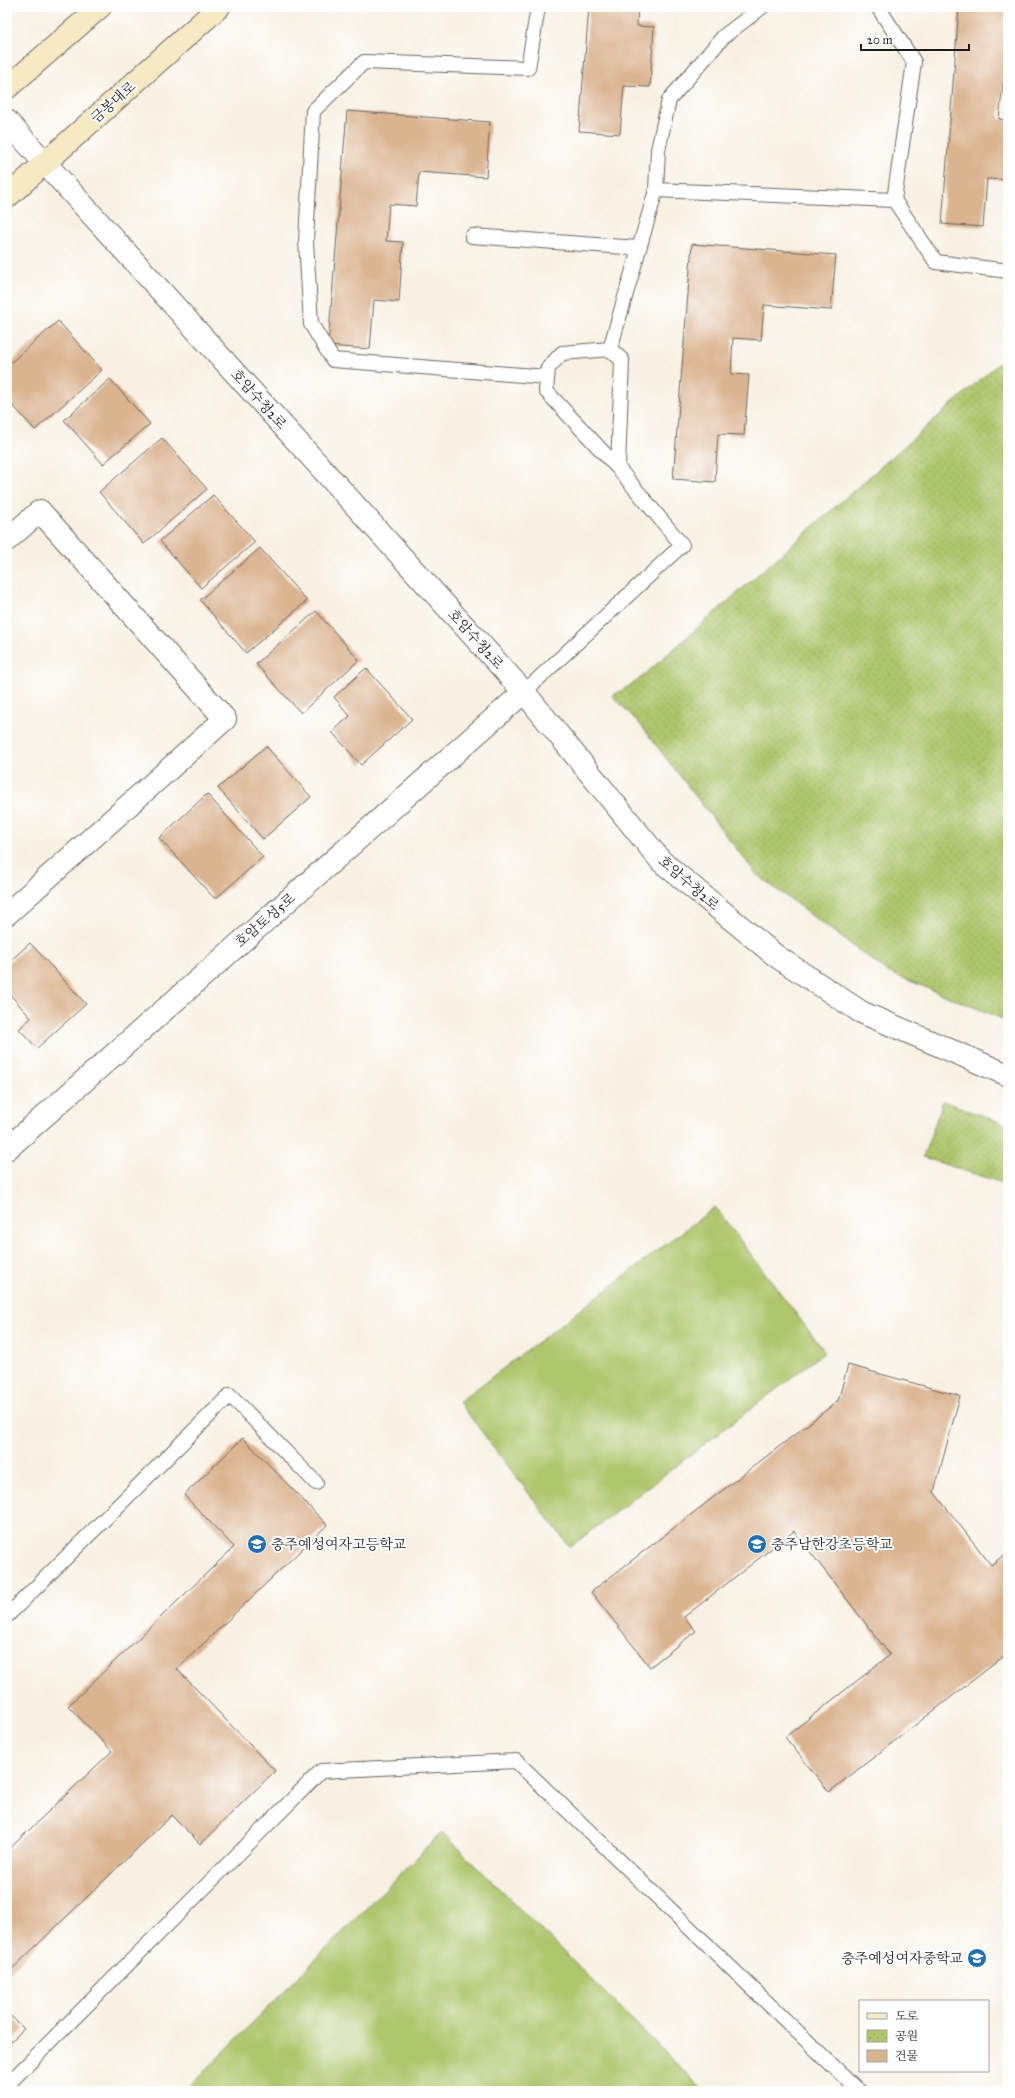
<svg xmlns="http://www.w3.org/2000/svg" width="1015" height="2098" viewBox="0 0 1015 2098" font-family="'IM FELL Great Primer','Noto Serif KR',serif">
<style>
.park{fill:url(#park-dots);stroke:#657144}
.garden{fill:#aec66c;stroke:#657144}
.building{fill:#dab38f}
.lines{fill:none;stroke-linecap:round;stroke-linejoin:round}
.lane-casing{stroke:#696762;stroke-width:16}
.street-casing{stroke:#696762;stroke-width:24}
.secondary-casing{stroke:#696762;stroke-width:24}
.lane{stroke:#fff;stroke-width:14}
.street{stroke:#fff;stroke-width:22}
.secondary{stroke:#f6e9c3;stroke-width:22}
.labels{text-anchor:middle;stroke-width:4;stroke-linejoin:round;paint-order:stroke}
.street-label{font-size:14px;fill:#1c1c1c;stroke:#fff}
.poi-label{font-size:14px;fill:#1c1c1c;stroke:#fff;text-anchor:start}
</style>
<defs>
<pattern id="park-dots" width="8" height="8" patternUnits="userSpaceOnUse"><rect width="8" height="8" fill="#aec66c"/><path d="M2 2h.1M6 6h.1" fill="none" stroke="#95aa5d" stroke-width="1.8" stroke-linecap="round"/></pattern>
</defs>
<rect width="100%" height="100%" fill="#fff"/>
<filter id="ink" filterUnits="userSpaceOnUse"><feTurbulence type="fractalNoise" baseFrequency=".025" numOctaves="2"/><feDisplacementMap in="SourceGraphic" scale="8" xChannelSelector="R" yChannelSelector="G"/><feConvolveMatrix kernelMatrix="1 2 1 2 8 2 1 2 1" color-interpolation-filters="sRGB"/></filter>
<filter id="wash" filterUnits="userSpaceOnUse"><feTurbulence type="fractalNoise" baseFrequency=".012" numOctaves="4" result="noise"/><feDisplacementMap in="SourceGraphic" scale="16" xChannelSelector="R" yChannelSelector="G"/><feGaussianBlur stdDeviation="0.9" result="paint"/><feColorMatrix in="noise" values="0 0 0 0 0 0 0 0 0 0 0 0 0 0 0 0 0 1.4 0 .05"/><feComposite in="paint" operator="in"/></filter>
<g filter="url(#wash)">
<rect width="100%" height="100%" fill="#f8f1e3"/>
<path class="park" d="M1008 355V1021L888 972 756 874 639 723 612 696 636 682Z
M943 1101 1008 1125V1185L923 1157Z"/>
<path class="garden" d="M715 1207 825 1352 570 1547 459 1402Z
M442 1832 704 2091H185Z"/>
<g id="blocks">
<path class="building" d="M589 7H638L637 26 654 27 650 87 624 86 620 134 579 131Z
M959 7H1008V83H1003L999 119 1008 120V180L987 179 983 227 942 224Z
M347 111 490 122 486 177 419 172 416 206 389 204 386 241 403 242 399 302 374 300 370 349 328 346Z
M692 244 836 255 831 310 764 305 761 340 733 338 731 374 749 375 744 435 718 434 715 482 673 479Z
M58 321 102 370 35 430 7 399V366Z
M110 379 150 424 103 464 64 420Z
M162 438 207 489 144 544 99 492Z
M213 495 255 542 201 588 160 541Z
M260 548 307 601 246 653 200 600Z
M316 611 359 660 301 713 256 664Z
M366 668 412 719 361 765 332 732 350 716 334 697Z
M266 746 311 797 263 839 218 788Z
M207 794 263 857 215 899 159 838Z
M30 943 86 1004 37 1048 19 1029 31 1018 7 991V964Z
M848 1365 960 1396 934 1492 991 1565 1008 1552V1653L829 1792 785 1737 890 1655 794 1531 684 1617 696 1631 650 1667 591 1592 838 1401Z
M243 1438 327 1525 177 1669 275 1771 200 1844 172 1815 7 1974V1851L112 1751 68 1706 234 1547 184 1495Z
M7 2012 24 2029 7 2045Z"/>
</g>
</g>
<g filter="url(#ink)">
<use href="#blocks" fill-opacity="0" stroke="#696762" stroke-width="1"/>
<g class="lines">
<defs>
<path id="lane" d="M538 7 528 68 364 62 313 111 306 241 311 324 333 360 547 377
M878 7 914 62 894 200 936 262 1008 271
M656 190 894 200
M472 236 638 248
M610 349 656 190 658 150 669 100 724 36 762 7
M524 692 682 545 618 468 546 391 548 368 562 353 610 349 622 360 618 468
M7 1616 230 1395 316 1483
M7 2085 321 1771 516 1761 859 2091"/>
<path id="street" d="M7 121 524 692 661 861 776 956 861 1012 1008 1075
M7 540 40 511 225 719 7 914
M7 1149 524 692"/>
<path id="secondary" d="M7 88 100 7
M7 197 219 7"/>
</defs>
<use href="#lane" class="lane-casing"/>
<use href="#street" class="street-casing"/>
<use href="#secondary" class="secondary-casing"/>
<use href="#lane" class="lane"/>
<use href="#street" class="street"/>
<use href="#secondary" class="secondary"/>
</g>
</g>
<defs>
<symbol id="school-disc" viewBox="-11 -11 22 22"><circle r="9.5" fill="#1f6fb2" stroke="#fff"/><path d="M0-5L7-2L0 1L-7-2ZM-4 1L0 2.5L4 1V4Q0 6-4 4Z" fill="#fff"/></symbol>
</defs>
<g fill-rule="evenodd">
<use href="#school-disc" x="246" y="1533" width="22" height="22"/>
<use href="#school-disc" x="746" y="1533" width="22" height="22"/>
<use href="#school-disc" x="966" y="1947" width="22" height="22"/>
</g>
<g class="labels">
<g class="street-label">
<text transform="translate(113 102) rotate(-42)" y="5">금봉대로</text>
<text transform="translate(259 399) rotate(48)" y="5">호암수청2로</text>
<text transform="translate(476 639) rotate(48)" y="5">호암수청2로</text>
<text transform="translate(689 883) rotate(41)" y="5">호암수청2로</text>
<text transform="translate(265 920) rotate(-41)" y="5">호암토성5로</text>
</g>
<g class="poi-label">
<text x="271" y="1549">충주예성여자고등학교</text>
<text x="771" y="1549">충주남한강초등학교</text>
<text x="963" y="1963" text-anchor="end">충주예성여자중학교</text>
</g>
</g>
<rect width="1015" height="2098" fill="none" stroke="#fff" stroke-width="24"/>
<rect x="859" y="2000" width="130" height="72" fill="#ffffff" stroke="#a4a4a4"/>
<rect x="867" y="2013" width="20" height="6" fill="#f6e9c3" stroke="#a4a4a4"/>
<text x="895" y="2020" font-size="12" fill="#1c1c1c">도로</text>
<rect x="867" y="2030" width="20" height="12" fill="url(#park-dots)" stroke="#a4a4a4"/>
<text x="895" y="2040" font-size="12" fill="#1c1c1c">공원</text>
<rect x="867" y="2050" width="20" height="12" fill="#dab38f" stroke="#a4a4a4"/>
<text x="895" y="2060" font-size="12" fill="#1c1c1c">건물</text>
<path d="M861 44v6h108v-6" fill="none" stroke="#1c1c1c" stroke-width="2"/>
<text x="867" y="44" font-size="12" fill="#1c1c1c" stroke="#ffffff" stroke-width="3" paint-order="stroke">20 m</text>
</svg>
